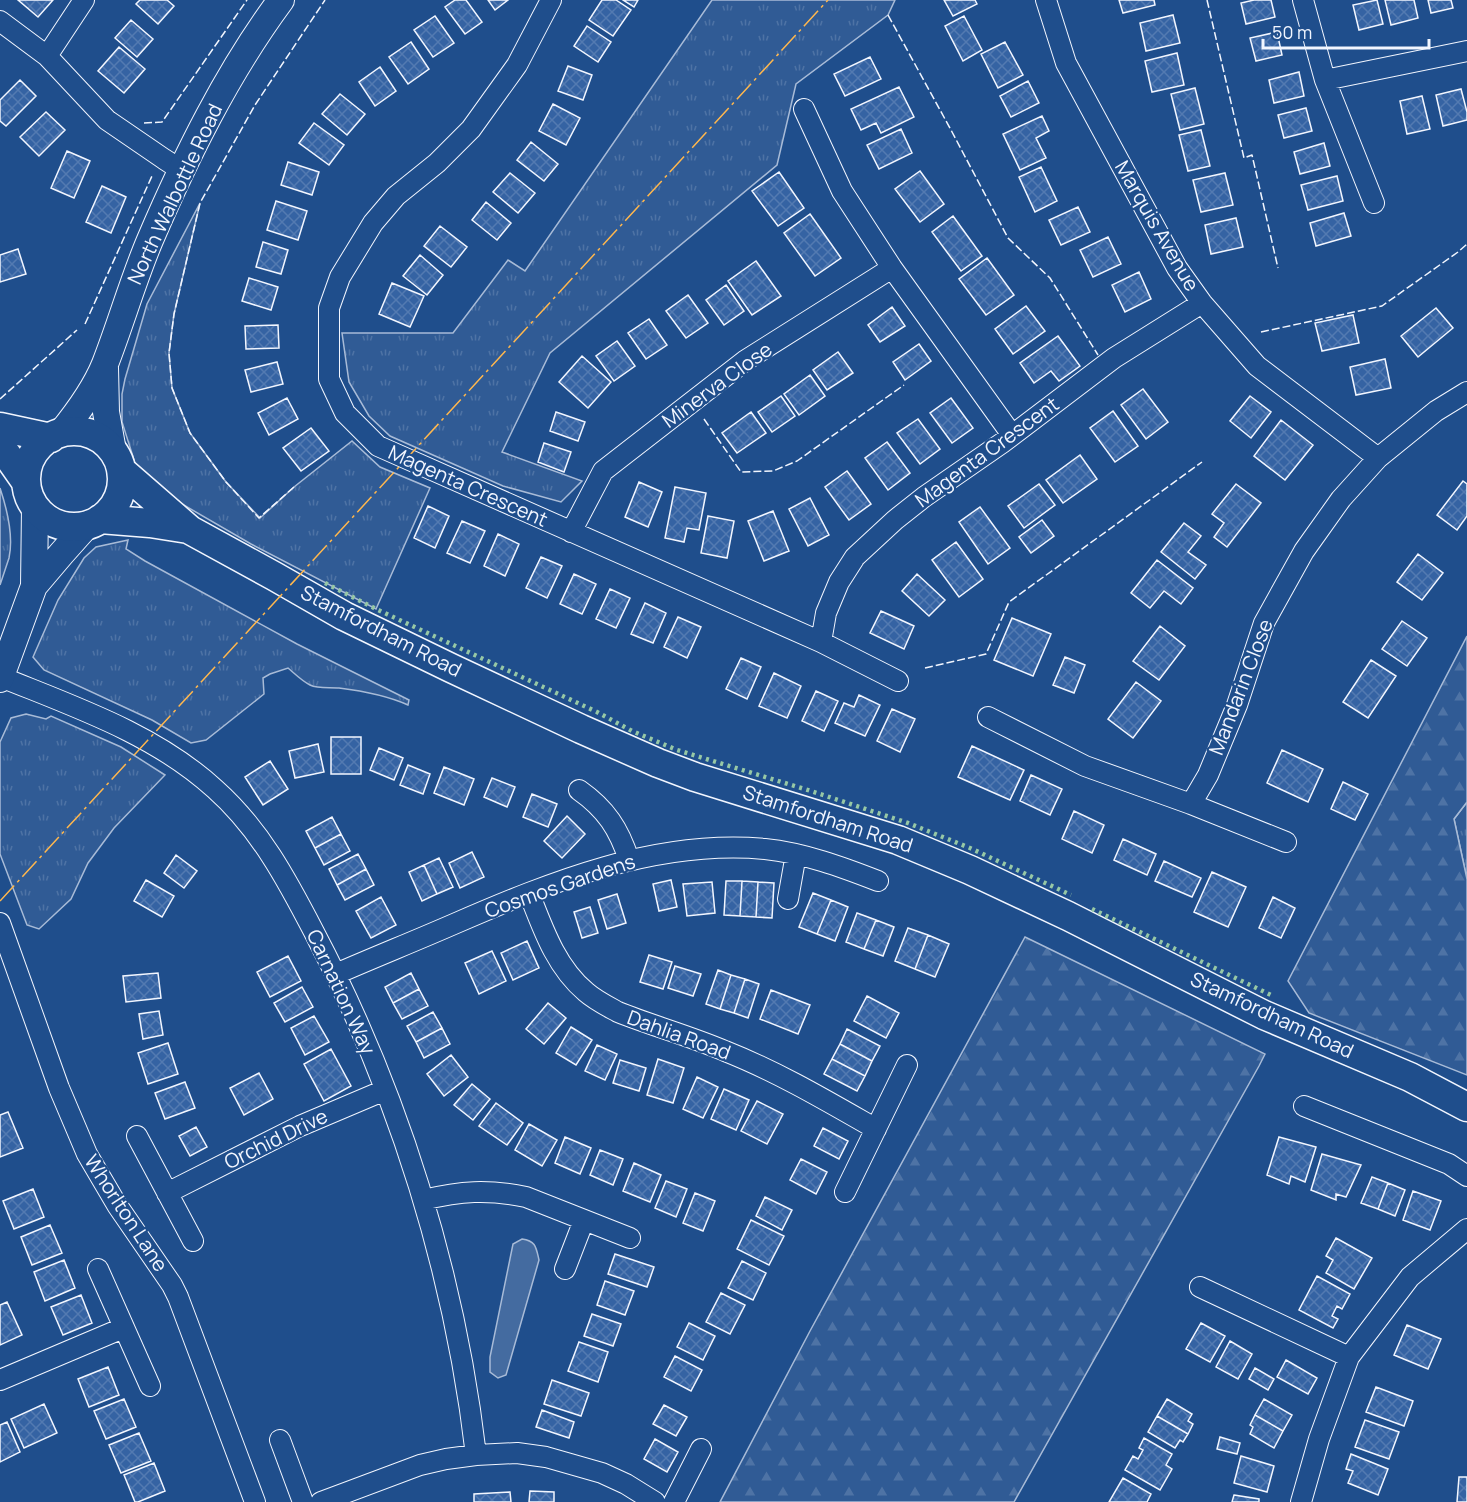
<svg xmlns="http://www.w3.org/2000/svg" width="1467" height="1502" viewBox="0 0 1467 1502" font-family="Manrope,sans-serif">
<style>
.grass{fill:url(#grass-tufts);stroke:#a8bbd7;stroke-width:1.5}
.forest{fill:url(#forest-firs);stroke:#a8bbd7;stroke-width:1.5}
.water{fill:#446ba0;stroke:#a8bbd7;stroke-width:1.5}
.building{fill:url(#building-cross-hatch);stroke:#f2f6ff;stroke-width:1.5}
.lines{fill:none;stroke-linecap:round;stroke-linejoin:round}
.minor-casing{stroke:#f2f6ff;stroke-width:22}
.tertiary-casing{stroke:#f2f6ff;stroke-width:28}
.secondary-casing{stroke:#f2f6ff;stroke-width:31}
.minor{stroke:#1f4e8c;stroke-width:20}
.tertiary{stroke:#1f4e8c;stroke-width:26}
.secondary{stroke:#1f4e8c;stroke-width:28}
.hedge{stroke:#97c8a6;stroke-width:4.5;stroke-dasharray:3 4.5;stroke-linecap:butt}
.fence{stroke:#f2f6ff;stroke-width:1.5;stroke-dasharray:8 3;stroke-linecap:butt}
.power{stroke:#ffb74d;stroke-width:1.5;stroke-dasharray:21 4.5 3 4.5;stroke-linecap:butt}
.labels{text-anchor:middle;stroke-width:4.5;stroke-linejoin:round;paint-order:stroke}
.street-label{font-size:20px;fill:#f2f6ff;stroke:#1f4e8c}
</style>
<defs>
<pattern id="grass-tufts" width="24" height="20" patternUnits="userSpaceOnUse" patternTransform="scale(1.5)"><rect width="24" height="20" fill="#305b95"/><path d="M3 7l-1-3M5 7V3M7 7l1-3M15 17l-1-3M17 17v-4M19 17l1-3" fill="none" stroke="#4e73a5"/></pattern>
<pattern id="forest-firs" width="22" height="20" patternUnits="userSpaceOnUse" patternTransform="scale(1.5)"><rect width="22" height="20" fill="#305b95"/><path d="M5 1l3.5 6h-7zM16 11l3.5 6h-7z" fill="#4e73a5"/></pattern>
<pattern id="building-cross-hatch" width="8" height="8" patternUnits="userSpaceOnUse" patternTransform="scale(1.5)"><rect width="8" height="8" fill="#3563a3"/><path d="M0 0l8 8M0 8l8-8" fill="none" stroke="#537ab1"/></pattern>
</defs>
<rect width="100%" height="100%" fill="#1f4e8c"/>
<path class="grass" d="M712 0H895L888 15 796 84 777 165 550 353 502 452 582 481 561 502 503 486 390 436 369 416 349 382 342 333H453L508 260 525 271Z
M200 203 174 314 169 353 172 388 190 433 226 482 260 518 294 487 352 441 380 467 430 488 376 609 251 544 182 504 145 475 135 463 122 422V394L125 379 147 304Z
M0 488C7 509 14 535 9 558 6 567 3 576 0 585Z
M128 540 126 549 145 561 297 644 409 700 408 705C386 695 363 691 339 688 330 687 318 689 310 685 302 681 295 674 288 668L270 674 263 678 264 694 206 740 191 743 152 720 44 670 33 657 58 600 84 558 96 547Z
M26 714 46 719 51 716 121 747 165 775 114 828 88 863 71 899 39 929 27 925 0 854V742L11 718Z
M1467 802V879L1454 819Z"/>
<path class="forest" d="M1467 636V802L1454 819 1467 879V1075L1309 1013 1288 981Z
M1025 937 1265 1054 1259 1066 1014 1502H720L810 1331Z"/>
<path class="water" d="M522 1239C536 1241 536 1247 539 1260L506 1375 498 1378 490 1372V1357L513 1244Z"/>
<path class="building" d="M18 0H53L38 17Z
M140 0H167L174 6 158 24 136 4Z
M455 0H466L482 22 465 34 445 7Z
M488 0H508L495 10Z
M602 0H616L631 10 613 36 589 20Z
M623 0H638L634 7Z
M944 0H975L977 4 953 16Z
M1119 0H1154L1155 5 1123 13Z
M1254 0H1271L1275 17 1246 24 1241 3Z
M1377 0 1383 24 1359 30 1353 5Z
M1385 0H1414L1418 18 1391 25Z
M1428 0H1451L1453 8 1431 13Z
M1173 15 1180 43 1146 51 1140 23Z
M435 16 454 43 433 57 414 30Z
M964 16 982 50 963 61 945 26Z
M131 20 153 39 137 57 115 38Z
M587 26 611 42 598 62 574 46Z
M1277 32 1282 55 1256 61 1250 38Z
M411 42 429 69 408 84 389 57Z
M1005 42 1023 75 998 88 981 54Z
M119 47 145 69 124 93 98 71Z
M1177 53 1184 85 1152 92 1145 61Z
M870 57 881 79 845 96 834 74Z
M568 66 592 75 583 100 558 91Z
M380 67 396 91 375 106 359 82Z
M1299 72 1304 96 1274 103 1269 80Z
M20 80 36 96 6 126 0 121V100Z
M1028 81 1039 103 1011 117 1000 96Z
M899 87 914 117 881 133 876 123 861 130 851 109Z
M1195 88 1204 124 1180 130 1171 94Z
M1461 89 1467 112V120L1443 126 1436 95Z
M340 94 365 114 347 135 322 114Z
M1422 96 1430 129 1407 134 1400 101Z
M553 104 580 118 566 145 539 131Z
M1306 108 1312 131 1284 138 1278 115Z
M46 112 65 130 39 156 20 137Z
M1042 116 1049 131 1036 138 1046 158 1020 170 1003 134Z
M314 123 344 145 329 165 299 143Z
M901 129 912 153 879 169 867 145Z
M1201 130 1210 166 1188 171 1179 135Z
M531 142 558 164 544 181 517 160Z
M1324 143 1330 166 1300 174 1294 152Z
M67 151 90 161 74 198 51 188Z
M288 162 319 172 312 195 281 185Z
M1041 167 1057 201 1035 212 1019 177Z
M920 171 944 204 920 222 895 189Z
M779 172 804 208 778 226 752 191Z
M510 173 535 193 518 213 493 192Z
M1225 173 1233 205 1201 212 1193 180Z
M1337 176 1343 201 1308 210 1301 185Z
M102 186 126 197 111 233 86 222Z
M276 201 307 211 298 240 267 230Z
M486 202 511 223 497 240 472 220Z
M1078 207 1090 232 1061 245 1049 220Z
M1344 213 1351 236 1316 246 1310 223Z
M810 214 841 258 815 276 784 233Z
M953 216 982 256 961 271 932 232Z
M1236 218 1243 247 1211 254 1205 225Z
M440 226 467 247 451 267 424 246Z
M1108 237 1121 264 1093 277 1080 250Z
M263 242 288 250 281 274 256 267Z
M18 249 26 274 0 282V255Z
M420 255 443 275 427 295 403 276Z
M987 258 1014 295 986 315 959 279Z
M756 261 781 296 752 315 728 281Z
M1139 272 1151 299 1125 312 1112 285Z
M249 278 278 287 271 310 242 301Z
M392 283 424 296 410 327 379 314Z
M726 285 744 311 724 325 706 300Z
M688 295 708 323 686 338 666 311Z
M1026 306 1045 331 1013 354 995 329Z
M892 307 905 326 880 342 868 325Z
M1436 308 1453 328 1418 357 1401 336Z
M1353 315 1359 343 1322 351 1315 323Z
M649 319 667 345 646 359 628 333Z
M278 325 279 348 246 349 245 326Z
M1058 336 1080 366 1059 381 1051 371 1034 383 1020 363Z
M617 341 635 366 614 381 596 356Z
M919 344 931 361 905 380 893 362Z
M838 352 853 373 827 390 813 370Z
M582 356 611 382 588 408 559 382Z
M1385 359 1391 388 1356 395 1350 367Z
M277 362 283 384 251 392 245 370Z
M810 375 825 396 799 415 784 394Z
M1143 389 1168 422 1146 439 1121 405Z
M781 396 795 416 772 432 758 412Z
M1250 396 1271 412 1251 438 1230 421Z
M287 398 298 419 269 435 258 413Z
M951 398 973 428 952 443 930 413Z
M1113 411 1138 446 1115 462 1090 428Z
M556 412 585 422 578 441 550 431Z
M751 412 766 433 737 453 722 433Z
M918 419 940 449 920 464 897 433Z
M1281 420 1313 445 1285 480 1254 456Z
M311 428 329 451 301 471 283 448Z
M887 442 910 473 888 490 865 458Z
M544 443 571 452 564 472 538 462Z
M1080 455 1097 479 1063 503 1046 480Z
M847 471 871 504 849 520 825 487Z
M1463 481 1467 484V516L1457 530 1437 515Z
M639 482 662 492 648 527 625 517Z
M1039 484 1055 505 1024 528 1008 506Z
M1236 484 1261 503 1227 547 1214 537 1224 523 1212 514Z
M675 487 706 493 699 530 687 528 684 542 665 538Z
M810 498 829 535 808 546 789 509Z
M428 506 449 516 435 548 414 538Z
M980 507 1010 548 988 564 959 522Z
M773 511 789 551 764 561 748 521Z
M708 516 734 521 727 558 701 553Z
M1042 520 1054 536 1031 553 1019 537Z
M462 521 485 531 470 563 447 553Z
M1184 523 1201 536 1188 552 1206 565 1195 579 1161 552Z
M498 534 519 544 505 576 484 566Z
M956 542 983 579 959 597 932 560Z
M1418 554 1443 573 1422 600 1397 582Z
M541 557 562 566 547 598 526 588Z
M1157 560 1193 588 1181 604 1164 591 1150 608 1131 593Z
M574 574 596 584 582 614 560 604Z
M917 574 945 600 929 616 902 591Z
M610 589 630 598 616 628 596 619Z
M645 603 666 613 653 643 631 634Z
M881 611 914 626 904 649 870 633Z
M678 617 701 627 687 658 664 647Z
M1012 618 1051 634 1033 676 994 660Z
M1402 621 1427 638 1407 666 1382 649Z
M1160 626 1185 646 1159 680 1133 661Z
M1065 657 1085 665 1074 693 1053 685Z
M741 658 761 667 747 699 726 689Z
M1371 660 1396 676 1368 718 1343 702Z
M774 673 801 686 787 718 759 706Z
M1136 682 1161 701 1133 738 1108 719Z
M816 691 838 701 824 731 802 721Z
M859 695 880 705 865 736 835 723 844 703 854 707Z
M892 709 915 719 900 752 877 741Z
M331 737H361V774H331Z
M318 744 324 772 295 778 289 751Z
M972 746 1024 770 1010 800 958 777Z
M379 748 403 758 394 780 370 770Z
M1282 750 1323 769 1308 802 1267 783Z
M270 761 288 789 263 805 245 777Z
M408 765 430 774 423 794 400 785Z
M444 767 474 779 464 805 434 793Z
M1031 775 1062 789 1050 815 1020 801Z
M492 778 515 787 507 807 484 797Z
M1343 782 1368 794 1355 820 1331 809Z
M532 794 557 804 548 827 523 817Z
M1074 811 1104 825 1092 853 1062 839Z
M567 816 585 834 562 858 544 841Z
M332 817 341 834 315 848 306 831Z
M341 834 350 851 324 865 315 848Z
M1123 839 1156 854 1147 875 1114 860Z
M472 852 484 877 460 888 449 863Z
M358 854 366 869 337 885 329 869Z
M176 855 197 871 184 888 164 873Z
M439 858 453 887 437 894 424 865Z
M1164 861 1201 878 1192 897 1155 881Z
M424 865 437 894 422 901 409 872Z
M366 869 374 885 345 900 337 885Z
M1212 872 1246 887 1228 927 1194 912Z
M146 880 174 896 162 917 134 901Z
M671 880 677 907 659 911 653 884Z
M726 881H742L740 916 724 915Z
M742 881 758 882 756 917 740 916Z
M712 882 715 913 687 916 683 884Z
M758 882 774 883 772 918 756 917Z
M813 893 831 900 817 934 799 927Z
M617 894 626 923 607 929 598 900Z
M381 897 396 925 371 938 356 911Z
M1273 897 1295 908 1281 938 1259 928Z
M831 900 848 907 835 941 817 934Z
M590 907 598 933 582 938 574 912Z
M857 913 876 920 864 949 846 942Z
M876 920 894 927 883 956 864 949Z
M908 928 928 935 915 969 895 961Z
M928 935 949 944 935 977 915 969Z
M527 941 539 968 513 980 501 953Z
M492 951 506 981 479 994 465 963Z
M649 955 672 962 663 989 640 982Z
M288 956 301 981 270 997 257 972Z
M675 966 701 974 693 996 668 988Z
M718 970 731 975 720 1009 706 1004Z
M158 973 161 998 126 1002 123 976Z
M411 973 419 989 393 1003 385 987Z
M731 975 745 979 734 1013 720 1009Z
M745 979 759 984 748 1018 734 1013Z
M302 987 313 1007 285 1022 274 1003Z
M419 989 428 1006 402 1019 393 1003Z
M771 990 810 1005 798 1034 760 1019Z
M867 996 899 1013 886 1038 854 1021Z
M548 1003 566 1018 544 1044 526 1029Z
M159 1011 163 1035 143 1039 139 1014Z
M433 1012 442 1028 416 1042 407 1026Z
M314 1016 329 1042 305 1055 291 1028Z
M571 1027 592 1040 576 1065 556 1053Z
M442 1028 450 1044 424 1058 416 1042Z
M847 1029 880 1046 872 1061 840 1044Z
M168 1043 178 1074 148 1084 138 1053Z
M840 1044 872 1061 865 1076 832 1059Z
M597 1045 617 1054 605 1080 585 1071Z
M331 1049 351 1086 324 1101 304 1064Z
M451 1055 468 1077 444 1096 427 1074Z
M658 1059 684 1068 673 1103 647 1095Z
M832 1059 865 1076 857 1091 824 1074Z
M620 1060 646 1068 639 1091 613 1083Z
M259 1073 273 1099 244 1115 230 1088Z
M697 1077 718 1087 703 1118 683 1109Z
M185 1082 195 1108 165 1119 155 1093Z
M472 1084 490 1099 473 1120 454 1105Z
M724 1089 749 1100 736 1130 711 1119Z
M757 1101 783 1114 767 1144 741 1131Z
M496 1103 523 1123 507 1145 479 1126Z
M8 1112 23 1148 0 1157V1115Z
M529 1124 557 1140 542 1166 515 1150Z
M196 1127 207 1147 190 1156 179 1136Z
M823 1128 848 1141 839 1159 814 1146Z
M565 1137 591 1148 580 1174 555 1163Z
M1279 1137 1316 1147 1305 1182 1291 1176 1289 1184 1267 1175Z
M600 1150 623 1159 613 1185 590 1175Z
M1322 1154 1361 1165 1346 1197 1336 1194V1200L1311 1190Z
M801 1159 827 1172 816 1194 790 1180Z
M634 1163 661 1175 650 1202 623 1191Z
M1372 1177 1388 1183 1378 1209 1361 1203Z
M666 1181 687 1189 676 1217 655 1208Z
M1388 1183 1405 1190 1395 1216 1378 1209Z
M33 1189 44 1217 14 1229 3 1201Z
M1413 1191 1441 1201 1430 1230 1403 1220Z
M695 1193 715 1201 703 1231 683 1223Z
M765 1197 792 1210 782 1230 756 1216Z
M751 1220 784 1236 769 1265 737 1249Z
M50 1225 62 1253 32 1265 21 1237Z
M1336 1238 1372 1258 1354 1289 1326 1273 1333 1260 1326 1256Z
M615 1254 654 1267 647 1287 608 1274Z
M64 1260 75 1288 45 1301 34 1272Z
M742 1261 766 1273 753 1300 728 1288Z
M1317 1276 1350 1294 1342 1309 1337 1306 1332 1316 1338 1319 1333 1328 1299 1310Z
M605 1281 634 1291 625 1315 597 1305Z
M721 1293 745 1305 730 1334 706 1322Z
M81 1295 92 1323 63 1335 51 1307Z
M7 1302 22 1335 0 1345V1305Z
M592 1314 621 1324 613 1346 584 1336Z
M689 1323 715 1336 703 1360 677 1347Z
M1201 1323 1225 1336 1210 1362 1186 1349Z
M1407 1325 1441 1339 1428 1369 1394 1355Z
M1230 1341 1252 1354 1238 1379 1216 1367Z
M579 1342 608 1352 598 1382 568 1371Z
M675 1356 702 1370 691 1391 664 1377Z
M1286 1360 1317 1378 1308 1394 1277 1377Z
M108 1367 119 1395 89 1407 78 1379Z
M1255 1368 1274 1379 1268 1390 1249 1379Z
M552 1380 589 1393 581 1416 544 1404Z
M1376 1387 1413 1401 1404 1426 1366 1412Z
M124 1399 136 1427 106 1439 94 1411Z
M1167 1399 1192 1414 1188 1421 1193 1424 1188 1434 1157 1416Z
M1264 1399 1292 1415 1283 1431 1255 1415Z
M44 1404 57 1433 24 1448 11 1419Z
M664 1405 687 1417 676 1436 653 1424Z
M542 1410 574 1422 569 1438 536 1427Z
M1255 1415 1283 1431 1274 1448 1250 1434 1253 1427 1250 1425Z
M1157 1416 1188 1434 1183 1442 1180 1440 1175 1448 1148 1432Z
M1365 1420 1399 1432 1389 1459 1355 1447Z
M7 1422 20 1452 0 1462V1425Z
M139 1433 151 1461 121 1473 109 1445Z
M1220 1437 1240 1443 1237 1454 1217 1449Z
M1144 1438 1172 1454 1166 1465 1172 1469 1160 1490 1125 1470 1133 1456 1138 1459 1143 1450 1139 1448Z
M655 1439 678 1452 667 1472 644 1459Z
M1351 1454 1388 1469 1378 1495 1348 1483 1353 1471 1346 1469Z
M1241 1456 1274 1466 1267 1492 1234 1483Z
M154 1463 165 1491 138 1502H135L124 1475Z
M1459 1477H1467V1502H1457Z
M1123 1478 1151 1494 1147 1502H1109Z
M530 1491 554 1492V1502H529Z
M510 1492 511 1502H474V1494Z
M1234 1495 1259 1499V1502H1232Z"/>
<g class="lines">
<defs>
<path id="minor" d="M551 0 517 65 471 129 437 163 396 196 373 223 340 277 329 308V379L345 413 378 446 821 642
M1046 0 1066 63 1177 268 1202 303 1257 366 1378 458
M1303 0 1325 80 1374 203
M0 21 47 56 107 120 164 159 181 170
M47 56 84 0
M1325 80 1467 51
M804 109 842 191 892 268 1012 435
M571 532 603 471 746 360 892 268
M1 677C75 707 155 734 215 789 260 829 287 880 314 932 399 1093 455 1275 476 1455
M898 681 821 642 826 613 839 582 855 557 895 520 924 497 1002 443 1114 358 1202 303
M988 717 1085 766 1191 804
M579 790C606 809 619 829 629 860
M1286 842 1191 804 1208 775 1237 705 1264 623 1304 551 1341 499 1378 458 1436 411 1467 392
M529 893C543 929 556 967 586 992 595 1000 607 1006 618 1012 653 1026 690 1036 725 1051 778 1072 827 1101 876 1129
M788 899 796 854
M0 923 59 1088 87 1154 117 1205 172 1285 178 1297 255 1502
M336 974C375 957 415 941 454 924 551 882 656 839 765 849 804 853 842 867 878 881
M1304 1106 1449 1164 1467 1176
M137 1136 193 1241
M845 1192 907 1065
M167 1193 300 1126 385 1090
M423 1200C461 1191 487 1189 526 1197L630 1238
M98 1269 150 1386
M565 1269 584 1220
M1200 1287 1349 1357
M0 1380 123 1328
M280 1440 303 1502
M321 1502 420 1465 446 1459 476 1455 517 1453 546 1457 602 1473 626 1484 655 1502
M674 1502 701 1449
M1301 1502 1319 1439 1349 1357 1410 1277 1467 1229"/>
<path id="tertiary" d="M105 368 106 412 113 451
M61 433C78 412 95 389 105 364 121 323 133 280 150 240 186 156 227 73 281 0
M34 586 62 553 87 525
M0 679 34 586 35 508"/>
<path id="secondary" d="M0 427 51 438
M26 479a48 48 0 1 1 96 0a48 48 0 1 1-96 0Z
M0 445 26 482
M121 470 190 530 274 576 344 616 451 668 581 729 658 763 695 777 898 840 970 870 1068 916 1264 1015 1410 1077 1467 1107
M100 519 150 523 188 529"/>
</defs>
<use href="#minor" class="minor-casing"/>
<use href="#tertiary" class="tertiary-casing"/>
<use href="#secondary" class="secondary-casing"/>
<use href="#minor" class="minor"/>
<use href="#tertiary" class="tertiary"/>
<use href="#secondary" class="secondary"/>
<path class="hedge" d="M325 583 376 609 597 712 632 731 677 750 811 791 908 823 970 848 1071 895
M1092 909 1271 995"/>
<path class="fence" d="M1207 0 1244 158 1252 155 1278 268
M888 15 951 130 1008 238 1050 278 1098 355
M144 123 162 122 247 0
M85 324 152 176
M1261 332 1382 306 1458 252 1467 244
M0 399 77 330
M704 419 741 472 773 471 797 461 904 385
M294 487 259 518 226 482 190 433 172 388 169 353 174 314 200 203 255 105 325 0
M925 668 986 654 1009 602 1202 462"/>
<path class="power" d="M0 901 828 0"/>
</g>
<g class="labels">
<g class="street-label">
<text transform="translate(175 194) rotate(-65)" y="7">North Walbottle Road</text>
<text transform="translate(1157 226) rotate(60)" y="7">Marquis Avenue</text>
<text transform="translate(717 385) rotate(-36)" y="7">Minerva Close</text>
<text transform="translate(987 452) rotate(-36)" y="7">Magenta Crescent</text>
<text transform="translate(468 486) rotate(24)" y="7">Magenta Crescent</text>
<text transform="translate(381 631) rotate(27)" y="7">Stamfordham Road</text>
<text transform="translate(1241 687) rotate(-69)" y="7">Mandarin Close</text>
<text transform="translate(828 819) rotate(18)" y="7">Stamfordham Road</text>
<text transform="translate(560 886) rotate(-19)" y="7">Cosmos Gardens</text>
<text transform="translate(341 992) rotate(65)" y="7">Carnation Way</text>
<text transform="translate(1272 1015) rotate(25)" y="7">Stamfordham Road</text>
<text transform="translate(679 1035) rotate(20)" y="7">Dahlia Road</text>
<text transform="translate(276 1139) rotate(-26)" y="7">Orchid Drive</text>
<text transform="translate(126 1213) rotate(57)" y="7">Whorlton Lane</text>
</g>
</g>
<path d="M1263 39v9h166v-9" fill="none" stroke="#f2f6ff" stroke-width="3"/>
<text x="1272" y="39" font-size="18" fill="#f2f6ff" stroke="#1f4e8c" stroke-width="4.5" paint-order="stroke">50 m</text>
</svg>
